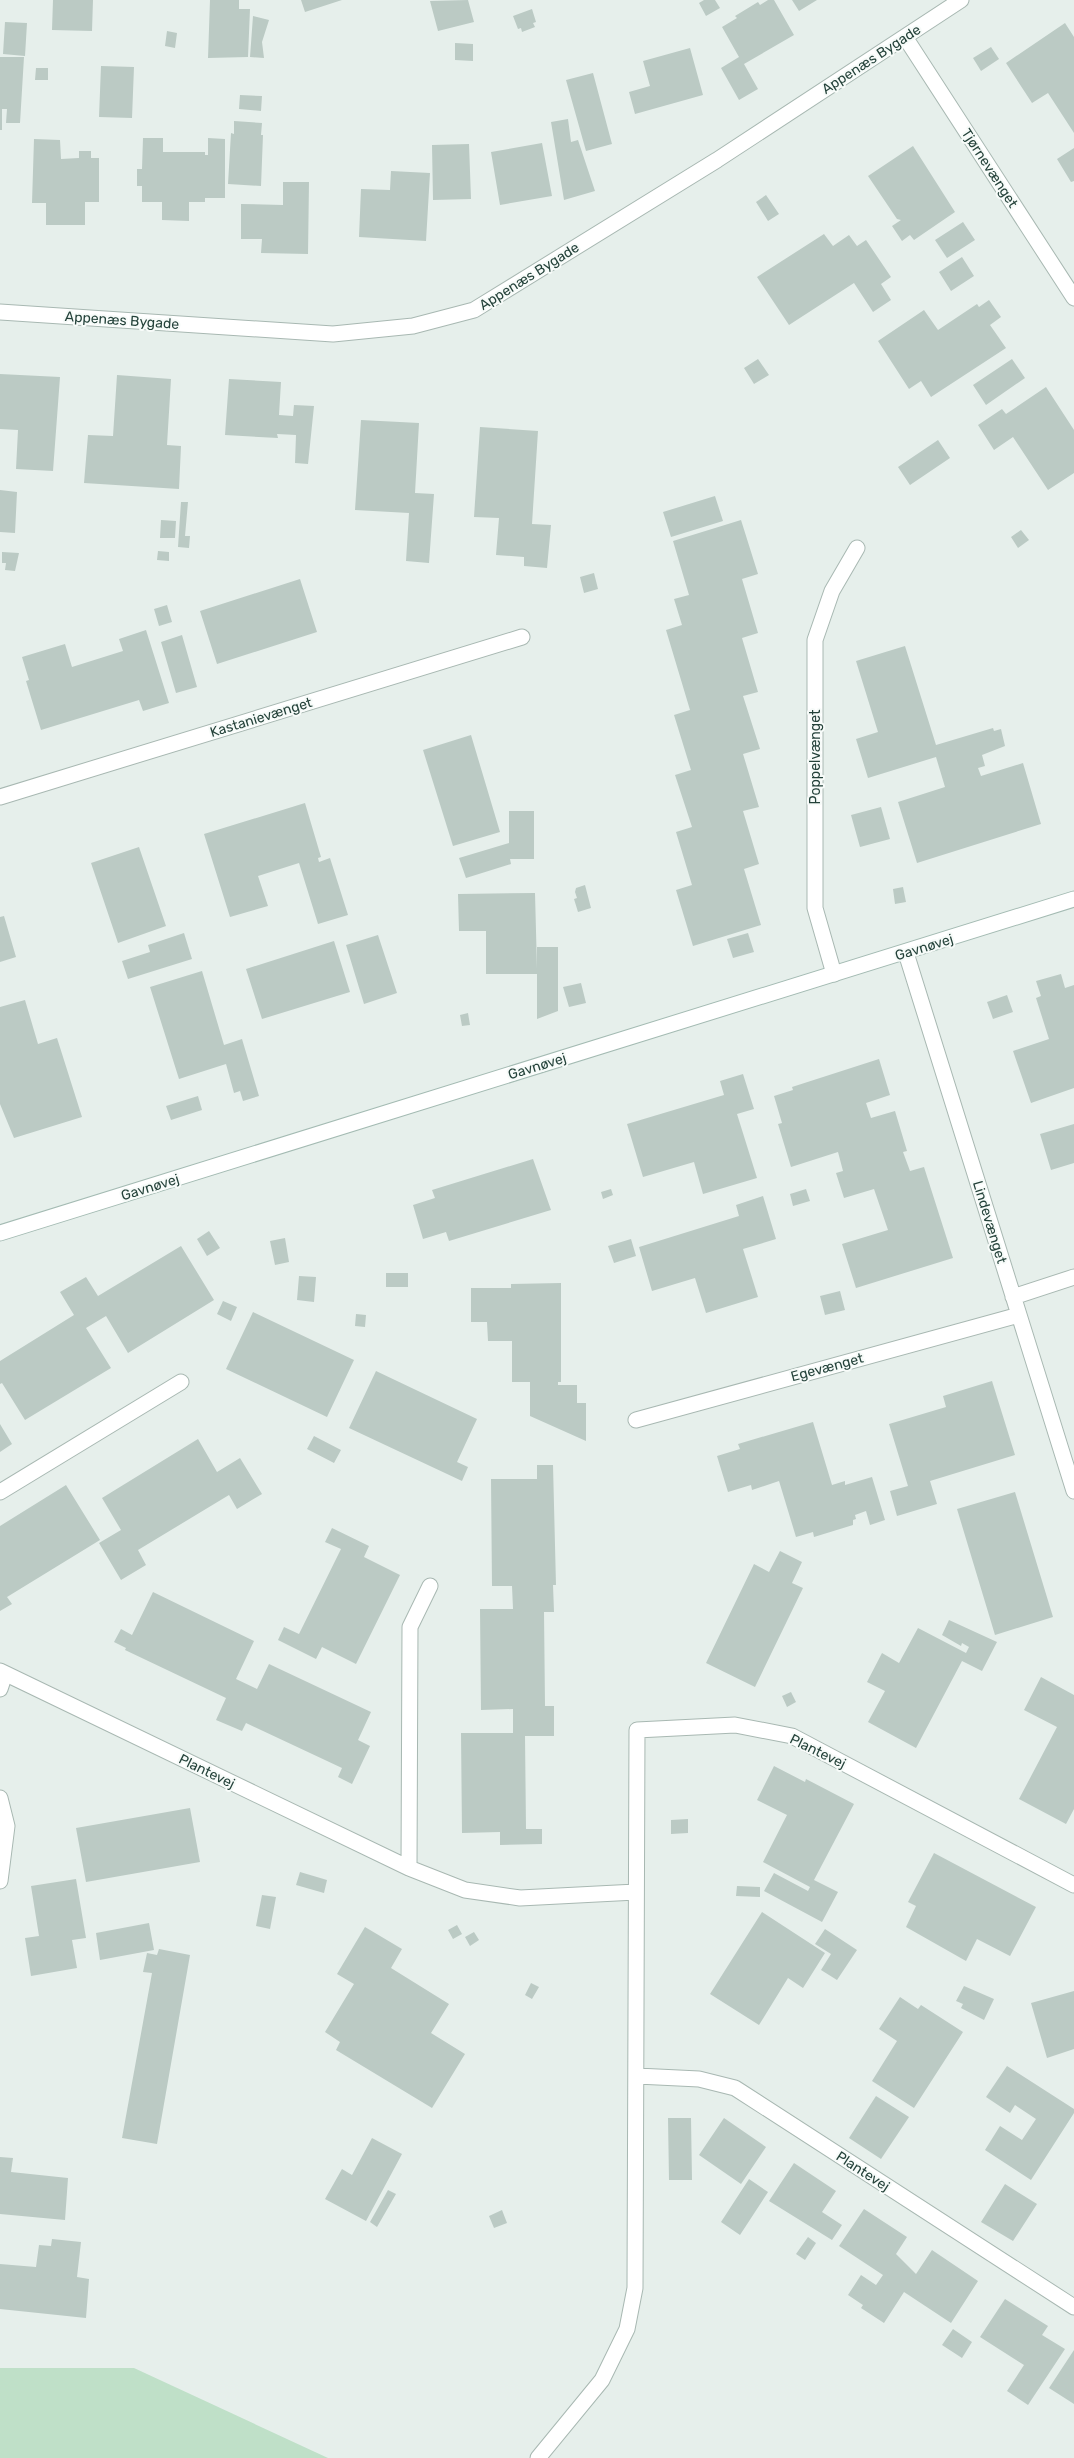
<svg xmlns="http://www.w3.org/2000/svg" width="1074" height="2458" viewBox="0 0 1074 2458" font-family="Rubik,sans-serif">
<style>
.green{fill:#bfe0c8}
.building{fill:#bbcac4}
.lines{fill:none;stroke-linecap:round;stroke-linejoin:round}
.lane-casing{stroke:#a8b8b2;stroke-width:17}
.street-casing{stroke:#a8b8b2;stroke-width:17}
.secondary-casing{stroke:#a4bbb3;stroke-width:17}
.lane{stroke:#fff;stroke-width:15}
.street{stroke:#fff;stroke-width:15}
.secondary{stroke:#fff;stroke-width:15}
.labels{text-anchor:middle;stroke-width:4;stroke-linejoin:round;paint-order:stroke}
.street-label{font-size:14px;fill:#24423a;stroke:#f7fbf9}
</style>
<rect width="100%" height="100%" fill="#e6efeb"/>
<path class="green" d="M0 2368H134L328 2458H0Z"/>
<path class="building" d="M53 0H93L92 31 52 30Z
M210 0H239V9H250L248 57 208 58Z
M301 0H342L305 12Z
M468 0 474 22 438 31 430 1Z
M704 0H715L720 8 706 16 699 3Z
M768 0H774L794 35 744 64 758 89 739 100 721 68 739 57 722 27 737 18 735 16 758 2 760 5Z
M792 0H817L799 11Z
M532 9 536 22 533 23 535 27 522 32 521 28 518 29 513 16Z
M253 16 269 20 262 42 264 58 250 57Z
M5 22 27 23 25 56 3 54Z
M1065 23 1074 37V133L1048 93 1032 103 1006 63Z
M167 31 177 33 175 48 165 46Z
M455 43 473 44V61L455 60Z
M991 47 999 59 981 71 973 58Z
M690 48 703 95 635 114 629 92 650 86 643 61Z
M0 57H24L20 123H6L7 109H2V130H0Z
M101 66 134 67 132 118 99 117Z
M36 68H48V80H35Z
M593 73 612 144 586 151 566 80Z
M240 95 262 96 261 111 239 109Z
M568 119 571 142 578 140 595 191 564 200 551 122Z
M234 121 262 123 261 135H263L261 186 228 184 231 133 234 134Z
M143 138H163V152H205V155H208V138L225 139V198H205V202H189V221L162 220V202H142V186H137V169H142Z
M34 139 60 140 61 159 79 158V151H91V158H99V202H85V225H46V203H32Z
M542 143 552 196 500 205 491 152Z
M469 144 471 199 433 200 432 145Z
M913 146 955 212 914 240 910 235 902 241 892 226 901 220 897 219 868 176Z
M1074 148V181L1071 182 1057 159Z
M391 171 430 173 426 241 359 237 361 189 390 190Z
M283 182H309L308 254 261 253 262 239H241V204L283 205Z
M766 195 779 214 768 221 756 202Z
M963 222 975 240 947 258 935 240Z
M824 234 833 246 849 235 857 246 866 240 891 277 881 284 891 300 873 312 854 283 789 325 757 277Z
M962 257 974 276 951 291 939 272Z
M989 300 1001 317 990 325 1006 348 931 397 921 381 909 389 878 341 924 310 938 330 977 304 979 307Z
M758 359 769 375 754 384 744 368Z
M1012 359 1025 378 986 405 973 385Z
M0 374 60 377 53 471 16 469 18 430 0 429Z
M117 375 171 379 167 445 181 446 179 489 84 483 88 435 113 436Z
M229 379 281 382 279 415 293 416 294 405 314 406 308 464 295 463 296 435 277 434 278 438 225 435Z
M1046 387 1074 430V473L1048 490 1013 437 994 450 978 425 1002 409 1006 414Z
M361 420 419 423 415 493 434 494 429 563 406 561 409 513 355 510Z
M480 427 538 431 532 524 551 525 547 568 524 566V557L496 555 499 518 474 517Z
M938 440 950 458 910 485 898 467Z
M0 490 17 492 15 533 0 532Z
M715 496 723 521 671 537 663 512Z
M181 502H188L185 536H190L189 548 178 547Z
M161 520 176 521 175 538H160Z
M741 520 758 574 742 579 758 633 742 638 758 692 743 696 760 749 743 754 759 807 743 811 759 864 744 869 761 925 693 946 676 890 692 885 676 832 692 827 675 775 691 770 674 715 690 710 666 630 682 625 674 599 689 595 673 541Z
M1021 530 1029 540 1018 548 1011 537Z
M158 551 169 552V561L157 560Z
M2 552 19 553 15 571 5 570 6 563H2Z
M594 573 598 589 584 593 580 577Z
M300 579 317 632 217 664 200 611Z
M167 605 172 622 159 626 154 609Z
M146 630 169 703 143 711 139 700 41 730 26 681 29 680 22 657 65 644 72 667 123 651 119 639Z
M182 635 197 687 176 693 161 642Z
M905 646 936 745 993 728 994 731 1001 729 1005 746 982 755 985 766 978 768 981 776 1023 763 1041 824 917 863 898 802 945 787 936 757 868 778 856 739 878 732 856 661Z
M471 735 500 832 453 846 423 750Z
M305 803 321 857 318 858 319 862 330 858 348 915 318 924 299 863 258 876 268 906 230 917 204 834Z
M881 807 890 839 860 847 851 815Z
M509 811H534V859H510L511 864 466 878 459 858 509 843Z
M139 847 166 926 118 943 91 863Z
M585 885 591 908 578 912 574 899 577 898 575 892 576 888Z
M903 887 906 902 895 904 893 889Z
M535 893 537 969V947H558V1011L537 1019V974H486V931H459L458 894Z
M4 916 16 957 0 962V917Z
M184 933 192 959 128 979 122 961 150 952 148 945Z
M748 933 754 952 733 958 727 939Z
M378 935 397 993 364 1004 346 945Z
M334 941 350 992 262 1019 246 969Z
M202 971 224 1045 242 1039 259 1096 243 1101 240 1091 234 1093 226 1064 179 1079 150 987Z
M1061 974 1065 988 1074 985V1088L1031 1103 1013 1051 1049 1039 1036 998 1041 996 1036 981Z
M581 983 586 1003 569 1007 563 987Z
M1007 995 1013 1012 993 1019 987 1002Z
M25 1000 38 1044 57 1038 82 1117 14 1138 0 1104V1007Z
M468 1013 470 1025 462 1026 460 1015Z
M879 1059 890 1095 866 1103 871 1118 895 1111 907 1151 903 1152 910 1171 924 1167 953 1258 856 1288 842 1244 888 1230 874 1189 844 1198 836 1173 843 1171 838 1152 791 1167 778 1124 782 1123 774 1096 793 1090 792 1087Z
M743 1074 754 1109 737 1114 757 1178 703 1194 694 1162 643 1177 627 1124 724 1095 720 1081Z
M198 1096 202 1110 171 1120 166 1106Z
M1074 1124V1163L1051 1170 1040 1134Z
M533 1159 551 1210 449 1241 446 1232 423 1239 413 1205 435 1198 432 1190Z
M611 1189 613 1195 603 1199 601 1192Z
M806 1189 810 1201 793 1206 790 1194Z
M763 1196 776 1239 743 1249 758 1297 706 1313 695 1278 652 1291 639 1247 739 1216 736 1205Z
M209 1231 220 1248 207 1256 197 1239Z
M285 1238 289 1262 275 1265 270 1241Z
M631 1239 636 1256 614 1263 608 1246Z
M181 1246 214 1300 128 1353 106 1316 86 1328 111 1368 25 1420 2 1383 0 1384V1361L74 1315 60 1292 86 1277 98 1296Z
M386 1273H408V1287H386Z
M299 1276 316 1277 314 1302 297 1300Z
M561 1283V1382H558V1385H577V1403H586V1441L530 1416V1382H512V1341H488L487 1322H471V1288H511V1284Z
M840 1291 845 1310 825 1315 820 1296Z
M223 1301 237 1307 231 1321 217 1314Z
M253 1312 354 1360 327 1417 226 1369Z
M356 1314 366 1315 365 1327 355 1326Z
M376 1371 477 1419 457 1462 468 1467 462 1481 349 1428Z
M992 1381 1015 1455 930 1481 937 1504 897 1516 890 1491 908 1486 889 1424 946 1407 943 1396Z
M813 1422 832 1485 845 1481V1485L872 1477 885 1520 870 1525 866 1511 855 1515 856 1519 853 1520V1525L814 1537 813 1532 796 1537 779 1481 752 1490 751 1485 728 1492 717 1456 740 1449 738 1444Z
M0 1424 12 1444 0 1452Z
M314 1436 341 1450 334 1463 307 1449Z
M198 1439 217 1472 240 1458 262 1494 237 1509 229 1495 138 1550 146 1565 121 1580 99 1543 121 1530 102 1498Z
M537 1465H553L556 1585H553L554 1612H544L545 1706H554V1736H525L526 1829H542V1844L500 1845V1832L462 1833 461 1733H513V1709L481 1710 480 1609H513L512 1586H492L491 1479H537Z
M66 1485 100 1540 7 1597 12 1604 0 1611V1526Z
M1015 1492 1053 1617 995 1635 957 1509Z
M332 1528 369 1546 364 1557 400 1575 356 1664 322 1647 316 1659 278 1640 284 1627 299 1634 341 1549 325 1542Z
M780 1551 802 1562 792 1583 803 1588 755 1687 706 1663 754 1564 769 1572Z
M153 1592 254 1641 236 1679 257 1689 269 1664 371 1712 358 1740 370 1746 352 1784 338 1777 342 1768 246 1723 242 1731 216 1720 226 1698 125 1650 126 1648 114 1642 121 1629 132 1635Z
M949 1620 997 1642 982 1671 962 1661 916 1748 868 1722 885 1691 867 1682 882 1653 899 1663 918 1628 966 1653 969 1647 962 1643 961 1646 942 1635Z
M1041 1677 1074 1695V1809L1066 1824 1019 1799 1057 1727 1024 1710Z
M791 1692 796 1702 787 1707 782 1696Z
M774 1766 805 1782 806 1779 854 1804 814 1880 838 1892 822 1922 764 1891 774 1873 808 1891 810 1887 763 1862 787 1815 757 1800Z
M190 1808 200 1862 86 1882 76 1828Z
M688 1819V1833L671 1834V1820Z
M934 1853 1036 1907 1010 1956 977 1939 966 1961 906 1927 916 1906 908 1902Z
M300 1872 327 1880 324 1893 296 1885Z
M76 1879 86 1938 72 1940 77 1968 31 1976 25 1938 39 1936 31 1886Z
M737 1886 760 1887V1897L736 1896Z
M262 1895 276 1897 270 1929 256 1926Z
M762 1912 825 1953 803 1988 788 1978 759 2025 710 1994Z
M149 1923 154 1950 100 1960 96 1933Z
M457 1925 462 1934 453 1939 448 1930Z
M365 1927 402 1949 391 1968 449 2004 431 2033 465 2054 432 2108 336 2050 340 2042 325 2032 354 1984 337 1974Z
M825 1929 857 1950 837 1980 821 1970 831 1954 815 1944Z
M474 1932 479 1940 470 1946 465 1937Z
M159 1949 190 1955 157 2144 122 2138 152 1973 143 1972 147 1953 157 1955Z
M531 1983 539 1987 532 1999 525 1995Z
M964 1986 994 1999 984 2020 961 2008 963 2004 956 2001Z
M1074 1991V2049L1047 2058 1031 2003Z
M900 1997 918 2009 921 2005 963 2032 914 2108 872 2081 897 2041 879 2029Z
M1007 2066 1074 2109V2113L1031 2180 985 2150 1000 2126 1022 2140 1036 2119 1015 2105 1010 2113 986 2097Z
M876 2096 909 2117 881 2159 849 2138Z
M668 2118H691L692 2180H669Z
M724 2118 766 2147 741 2184 699 2155Z
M372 2138 402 2154 366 2221 325 2199 342 2169 352 2175Z
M0 2157 13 2158 11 2172 68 2178 65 2220 0 2214Z
M794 2163 836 2191 822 2212 842 2225 832 2240 769 2201Z
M749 2179 768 2192 740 2235 721 2222Z
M1005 2184 1037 2204 1013 2241 981 2222Z
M388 2190 396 2194 377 2227 370 2222Z
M864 2209 907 2237 896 2254 916 2274 932 2250 978 2281 951 2323 904 2292 884 2323 861 2308 863 2305 848 2295 861 2275 876 2285 883 2275 839 2246Z
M502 2210 507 2223 494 2228 489 2216Z
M808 2237 816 2243 805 2260 796 2254Z
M52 2239 81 2242 77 2277 89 2279 86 2318 0 2309V2264L36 2267 39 2245 51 2246Z
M1005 2299 1048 2326 1042 2335 1065 2349 1028 2405 1007 2391 1024 2365 980 2337Z
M953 2329 972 2342 962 2358 942 2345Z
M1074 2350V2404L1049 2388Z"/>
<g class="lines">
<defs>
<path id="lane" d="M0 1689 5 1674
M0 1798 7 1826 0 1881"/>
<path id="street" d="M905 37 1074 298
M0 312 333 334 413 326 474 310 717 160 961 0
M0 797 522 637
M906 953 1074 1491
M834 974 815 908V640L832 591 857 548
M1013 1297 1074 1277
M636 1420 1019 1315
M0 1492 181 1382
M0 1671 409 1868 465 1890 520 1898 636 1892
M409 1868 410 1627 430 1586
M637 2076 699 2079 735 2088 1074 2307
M538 2458 602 2380 627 2329 635 2288 637 1730 735 1725 792 1736 1074 1885"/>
<path id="secondary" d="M0 1233 1074 899"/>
</defs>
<use href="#lane" class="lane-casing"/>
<use href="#street" class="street-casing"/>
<use href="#secondary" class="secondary-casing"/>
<use href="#lane" class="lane"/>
<use href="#street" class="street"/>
<use href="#secondary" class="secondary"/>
</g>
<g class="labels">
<g class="street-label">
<text transform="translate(871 59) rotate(-33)" y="5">Appenæs Bygade</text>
<text transform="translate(990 168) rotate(57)" y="5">Tjørnevænget</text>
<text transform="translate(529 276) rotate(-32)" y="5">Appenæs Bygade</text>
<text transform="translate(122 320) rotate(4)" y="5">Appenæs Bygade</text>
<text transform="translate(261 717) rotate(-17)" y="5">Kastanievænget</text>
<text transform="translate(815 757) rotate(-90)" y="5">Poppelvænget</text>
<text transform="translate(924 947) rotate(-17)" y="5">Gavnøvej</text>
<text transform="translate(537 1066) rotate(-17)" y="5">Gavnøvej</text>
<text transform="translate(150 1187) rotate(-17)" y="5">Gavnøvej</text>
<text transform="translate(990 1222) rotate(73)" y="5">Lindevænget</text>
<text transform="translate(827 1367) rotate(-15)" y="5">Egevænget</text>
<text transform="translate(818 1751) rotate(26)" y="5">Plantevej</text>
<text transform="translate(207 1771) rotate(26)" y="5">Plantevej</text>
<text transform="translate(863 2171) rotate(33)" y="5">Plantevej</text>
</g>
</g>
</svg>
